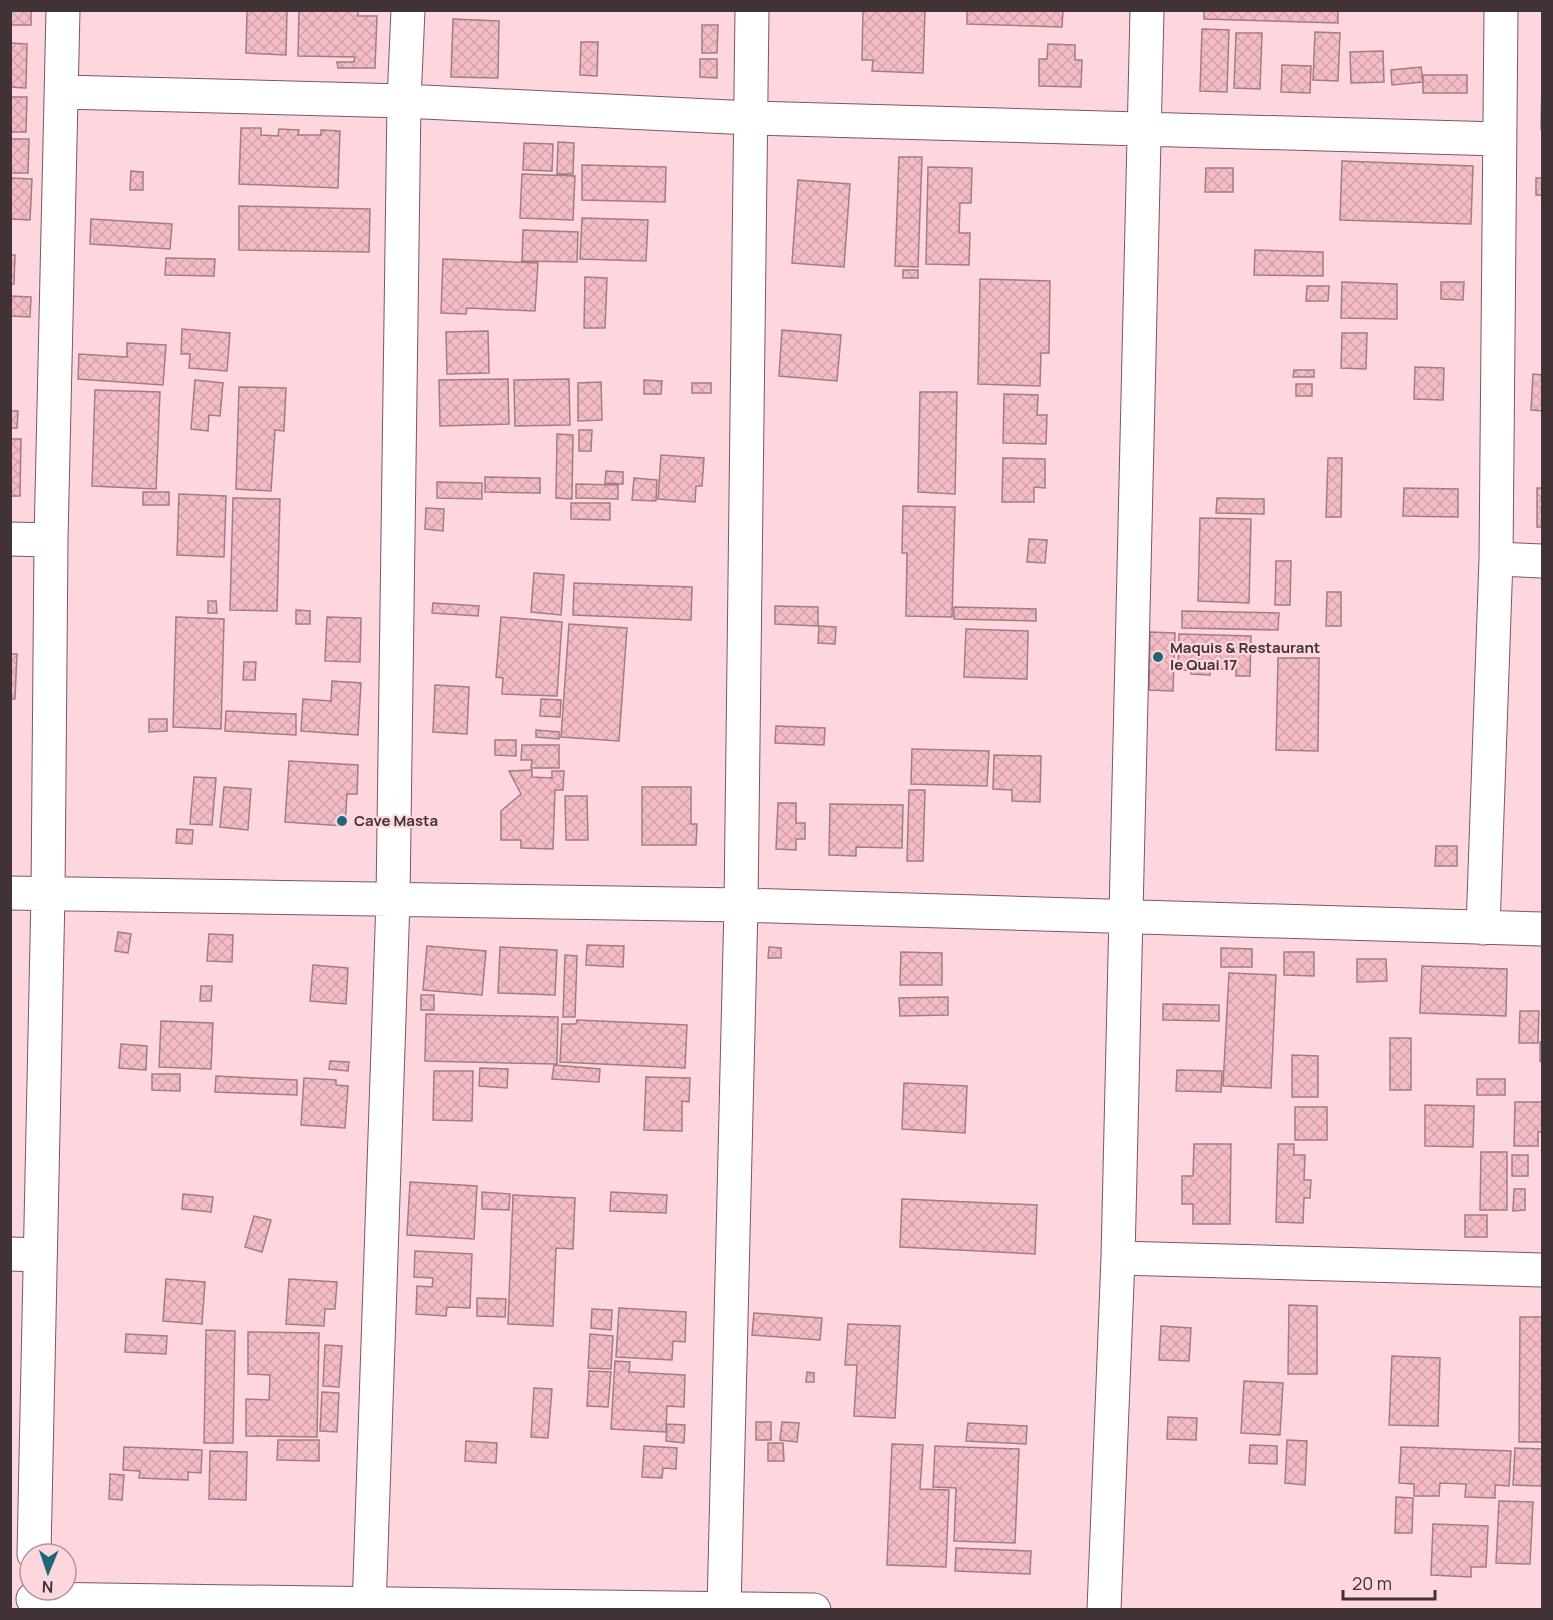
<svg xmlns="http://www.w3.org/2000/svg" width="1553" height="1620" viewBox="0 0 1553 1620" font-family="Manrope,sans-serif">
<style>
.building{fill:url(#building-cross-hatch);stroke:#a07e84;stroke-width:1.5}
.lines{fill:none;stroke-linecap:round;stroke-linejoin:round}
.minor-casing{stroke:#79595f;stroke-width:35}
.minor{stroke:#fff;stroke-width:33}
.poi-dot{fill:#206676;stroke:#fdd7dd;stroke-width:2}
.labels{text-anchor:middle;stroke-width:4.5;stroke-linejoin:round;paint-order:stroke}
.poi-label{font-size:15px;font-weight:bold;fill:#413235;stroke:#fdd7dd;text-anchor:start}
</style>
<defs>
<pattern id="building-cross-hatch" width="8" height="8" patternUnits="userSpaceOnUse" patternTransform="scale(1.5)"><rect width="8" height="8" fill="#f6bcc6"/><path d="M0 0l8 8M0 8l8-8" fill="none" stroke="#d4a2ab"/></pattern>
</defs>
<rect width="100%" height="100%" fill="#fdd7dd"/>
<path class="building" d="M10 10H31V25H10Z
M247 10H287L286 55 246 53Z
M299 10H358V16H377L375 68H338L337 62H354L355 57 298 56Z
M863 10H925L923 73 872 71 873 60H862Z
M967 10H1063L1062 27 967 24Z
M1204 10H1338V23L1204 19Z
M453 19 499 21 498 78 451 77Z
M702 25H718L717 53H702Z
M1202 29 1229 30 1227 92 1200 91Z
M1315 32 1340 33 1338 81 1313 80Z
M1236 33H1262L1260 89 1234 88Z
M581 42H598L597 76 580 75Z
M10 43 27 44 26 88 10 87Z
M1048 44 1075 45V60H1082L1081 87 1039 86V59H1047Z
M1383 51 1384 82 1351 83 1350 52Z
M700 59H717V78L700 77Z
M1282 65 1311 66 1310 93 1281 92Z
M1421 67 1423 82 1392 85 1391 70Z
M1423 75H1467V93H1423Z
M1542 84V129H1541Z
M10 97H27L26 132H10Z
M241 128H261V135L278 136 279 129 299 130 298 135H321V130L340 131 338 188 239 184Z
M10 139H29L28 173H10Z
M558 142 574 143 573 174H557Z
M524 143 553 144 552 171 523 170Z
M899 157H922L918 267 895 266Z
M1342 161 1473 166 1471 224 1340 220Z
M582 165 666 167 665 202 582 200Z
M928 167 972 168 971 203H960L959 233H970L969 265 926 264Z
M1206 168H1233V192H1205Z
M131 171 143 172V190H130Z
M522 174 575 176 573 220 520 218Z
M10 178 32 179 30 220 10 219Z
M1536 178H1542V195H1536Z
M798 180 850 184 844 267 792 263Z
M239 206 370 209 369 252 239 250Z
M582 218 648 220 646 261 580 259Z
M91 219 172 224 170 249 90 244Z
M523 230 578 232 577 262 522 261Z
M1255 250 1323 252V276L1254 275Z
M10 255H15L14 284H10Z
M166 258 215 259 214 276 165 275Z
M443 259 538 263 535 311 467 308 466 314 441 313Z
M903 270H918V278H903Z
M585 277 607 278 605 328H584Z
M980 279 1050 281 1049 353H1041L1040 386 978 384Z
M1342 282 1397 284V319L1341 318Z
M1441 282H1464L1463 300 1441 299Z
M1307 286H1329L1328 301H1306Z
M10 296 31 297 30 317 10 316Z
M182 329 230 333 227 371 189 368 190 354H181Z
M782 330 841 335 837 381 779 376Z
M488 331 489 373 447 374 446 332Z
M1342 333H1367L1366 369 1341 368Z
M127 343 166 345 163 385 78 379 79 354 127 357Z
M1415 367 1444 368 1443 400 1414 399Z
M1294 370H1314V377H1293Z
M1533 374 1542 375V411L1531 410Z
M508 379 509 424 440 426 439 380Z
M569 379 570 425 515 426 514 380Z
M195 380 223 383 220 416 209 415 208 431 191 429Z
M644 380 662 381 661 394H644Z
M601 382 602 420 578 421V383Z
M692 383H711V393H692Z
M1296 384H1312V396H1296Z
M239 387 286 388 284 431 275 430 271 491 236 489Z
M95 390 160 392 156 489 92 486Z
M920 392H957L955 494 918 492Z
M1004 394 1038 395 1037 415H1047L1046 444 1003 443Z
M10 411H18L17 428H10Z
M579 430H592L591 451H579Z
M557 434 573 435 572 499 556 498Z
M10 439H21L20 496H10Z
M661 455 704 458 702 486H696L695 502 658 499Z
M1003 458 1045 459V488L1034 487V502H1002Z
M1328 458H1342L1341 517H1326Z
M606 471 623 472V484L605 483Z
M485 477 540 478V493L485 492Z
M634 478 657 480 656 501 632 500Z
M437 482 482 483V499L437 498Z
M576 484 618 485V499L576 498Z
M1404 488 1458 489V517L1403 516Z
M1537 488H1542V527H1537Z
M143 492H169V505H143Z
M179 494 226 496 224 557 177 555Z
M233 498 280 499 277 611 230 610Z
M1217 498 1264 499V514L1216 513Z
M571 503H610V520L571 519Z
M903 506 955 507 952 617 906 616 907 553H902Z
M426 508 444 509 443 531 425 529Z
M1200 518 1251 519 1249 603 1198 601Z
M1029 539 1047 540 1045 563 1027 562Z
M1276 561H1291L1290 605H1275Z
M534 573 564 575 561 615 531 612Z
M574 583 692 587 691 620 573 615Z
M1327 592H1341V626H1326Z
M208 601H216L217 613H208Z
M433 603 479 606 478 616 432 613Z
M775 606 818 607V626L775 624Z
M954 607 1036 609V621L954 619Z
M296 610 310 611V624H296Z
M1182 611 1279 613 1278 630 1182 628Z
M176 617 224 619 221 729 173 727Z
M327 617 361 618 360 662 325 661Z
M501 617 562 622 557 696 502 694 503 678 496 677Z
M569 624 627 628 619 741 561 737Z
M819 626 836 627 835 644 818 643Z
M966 629 1028 631 1027 679 964 677Z
M1150 632 1175 633 1173 691 1149 690Z
M1179 634 1251 636 1250 676H1236V669H1210V675L1191 674V670H1178Z
M10 654H17L15 699H10Z
M1278 658H1319L1318 751 1276 750Z
M244 662H256L255 680H243Z
M332 681 361 683 358 735 301 731 303 699 331 701Z
M435 685 469 687 467 734 433 732Z
M541 699 561 700 560 717 540 716Z
M226 711 296 714V735L225 731Z
M149 719H167V731L149 732Z
M776 726 825 728 824 745 775 743Z
M536 730 559 732V739L536 737Z
M495 740H516V756L495 755Z
M522 745H559V768H531L532 760H521Z
M912 749 989 751 987 786 911 784Z
M994 755 1041 756 1040 802 1012 801V790L993 789Z
M289 761 358 765 357 794H347L345 826 285 822Z
M532 770V777L552 778V771H564L563 790H555L553 849 521 848V840H501V811L521 794 509 771Z
M194 777 216 778 212 825 190 824Z
M224 787 251 789 248 830 220 827Z
M642 787H691V824H697L696 845H642Z
M909 790H925L923 861H907Z
M565 796H587L588 840H566Z
M778 803H796V823H805V839H796V850L776 849Z
M830 804 903 805 902 848 856 847V856L829 855Z
M177 829 193 830 192 844 176 843Z
M1436 846H1457V866H1435Z
M118 932 131 934 128 953 115 951Z
M209 934 233 935 232 962 207 961Z
M587 945 624 946 623 967 586 965Z
M427 946 486 951 482 995 423 990Z
M500 947 557 950 555 995 498 993Z
M769 947 781 948V958H768Z
M1221 948 1252 949V967H1221Z
M901 952 942 953V985H900Z
M1284 952H1314V976L1284 975Z
M565 955 577 956 575 1017H563Z
M1357 959H1386L1387 981 1357 982Z
M313 965 348 968 346 1004 310 1001Z
M1422 966 1507 969 1506 1016 1420 1013Z
M1229 973 1276 975 1271 1088 1223 1086Z
M201 986H212L211 1001H200Z
M421 995H434V1010H421Z
M948 997V1015L900 1016 899 998Z
M1163 1004 1219 1005V1021L1163 1020Z
M1520 1011H1539L1538 1043H1519Z
M426 1014 558 1017 557 1064 425 1061Z
M577 1020 687 1025 685 1068 560 1062 562 1024H576Z
M161 1021 213 1023 211 1069 159 1067Z
M1390 1038H1411V1090H1390Z
M1540 1042H1542V1062L1540 1061Z
M121 1044 147 1046 146 1070 119 1068Z
M1292 1055 1318 1056V1097H1292Z
M330 1061 349 1062 348 1071 329 1069Z
M554 1065 600 1069 599 1082 552 1079Z
M480 1068 508 1069 507 1088 479 1086Z
M1177 1070 1222 1071 1221 1092 1176 1091Z
M434 1071H473L472 1121 433 1120Z
M152 1074H180V1091L152 1090Z
M216 1076 297 1080V1095L215 1092Z
M646 1077 690 1078 689 1102 682 1101V1131L644 1130Z
M304 1078 336 1080V1085L348 1086 345 1128 301 1125Z
M1477 1079H1505V1095H1477Z
M904 1083 967 1086 965 1133 902 1129Z
M1515 1102H1542V1132H1538V1146H1514Z
M1425 1105 1474 1106 1473 1147 1425 1146Z
M1295 1107H1327V1140H1295Z
M1194 1144H1231L1230 1224H1193V1204H1182V1176H1193Z
M1278 1144H1294V1155H1305L1304 1180H1311L1310 1198H1304L1303 1223 1276 1222Z
M1481 1152H1507V1210H1480Z
M1512 1155H1528V1176H1512Z
M410 1182 477 1186 474 1239 407 1235Z
M1514 1189H1525V1210L1513 1211Z
M482 1192 510 1194 509 1210 482 1209Z
M611 1192 667 1195 666 1213 610 1211Z
M183 1194 213 1197 211 1212 182 1209Z
M513 1195 575 1198 573 1249 556 1248 553 1326 508 1324Z
M902 1199 1037 1205 1035 1254 900 1247Z
M1465 1215H1487V1237H1465Z
M254 1216 271 1220 262 1252 245 1247Z
M415 1251 472 1254 470 1308 447 1307 446 1316 416 1314 417 1286 432 1287 433 1278 414 1277Z
M166 1279 205 1282 202 1324 163 1321Z
M289 1279 337 1282 335 1309H325L324 1326 286 1324Z
M477 1298 506 1299 505 1317 477 1316Z
M1289 1305 1317 1306V1374H1288Z
M619 1308 686 1312 685 1342 673 1341 672 1360 616 1357Z
M592 1309 612 1310 611 1330 591 1328Z
M754 1313 822 1318 820 1340 752 1335Z
M1520 1317H1542V1442H1519Z
M848 1324 900 1326 895 1418 854 1416 857 1365H845Z
M1161 1326 1191 1328 1189 1361 1159 1360Z
M206 1330 235 1331 233 1443H204Z
M248 1332 319 1333 317 1437 246 1436V1399L269 1400 270 1375 248 1374Z
M126 1334 167 1336 166 1354 125 1352Z
M590 1334 613 1336 611 1369 588 1368Z
M325 1345 342 1346 339 1387 323 1386Z
M1392 1356 1440 1358 1438 1426 1389 1425Z
M615 1361 630 1362 629 1372 685 1375 684 1407 667 1406 666 1432 611 1429Z
M589 1371 611 1372 608 1407 587 1406Z
M807 1372 814 1373V1382H806Z
M1244 1381 1283 1383 1280 1435 1241 1433Z
M534 1388 552 1389 548 1438 531 1437Z
M322 1392 339 1393 337 1432 320 1431Z
M1168 1417 1197 1418 1196 1440 1167 1439Z
M756 1422H771V1440H756Z
M782 1422 799 1423 797 1442 780 1440Z
M968 1423 1027 1426 1026 1444 966 1441Z
M667 1424 685 1425 684 1443 666 1441Z
M278 1440H319V1461L277 1460Z
M1287 1440 1307 1441 1305 1485 1285 1483Z
M466 1441 497 1443 496 1463 465 1461Z
M768 1443H783L784 1461H768Z
M892 1444 923 1445 920 1489 949 1490 946 1567 887 1565Z
M1250 1445 1277 1446V1464L1249 1463Z
M644 1446 677 1448 676 1469 663 1468 662 1478 642 1477Z
M935 1446 1019 1449 1015 1543 954 1541 956 1488 933 1487Z
M124 1447 202 1450 201 1473 188 1472V1480L139 1478 140 1471 123 1470Z
M1401 1447 1511 1451 1509 1486 1495 1485V1498L1465 1497 1466 1484 1440 1483 1439 1496H1414V1484L1399 1483Z
M1515 1448 1542 1449V1486L1513 1485Z
M210 1451 247 1452 246 1500 209 1499Z
M110 1474 124 1475 122 1500 109 1499Z
M1396 1497 1413 1498 1412 1533H1395Z
M1499 1501 1533 1502 1530 1564 1496 1563Z
M1433 1524 1488 1526 1486 1567H1471V1577L1431 1575Z
M956 1548 1031 1551 1030 1574 955 1571Z"/>
<g class="lines">
<defs>
<path id="minor" d="M62 92 404 101 750 118 1499 139
M10 539 51 540
M1496 559 1542 561
M10 893 741 905 1542 929
M1483 928 1496 559 1501 10
M10 1254 40 1255
M1118 1258 1542 1270
M34 1554 48 894 51 540 63 10
M33 1599 814 1610
M369 1610 393 900 404 101 408 10
M724 1610 741 905 752 10
M1104 1610 1118 1258 1147 10"/>
</defs>
<use href="#minor" class="minor-casing"/>
<use href="#minor" class="minor"/>
</g>
<g class="poi-dot">
<circle cx="1158" cy="657" r="6"/>
<circle cx="342" cy="821" r="6"/>
</g>
<g class="labels">
<g class="poi-label">
<text x="1170" y="653">Maquis &amp; Restaurant<tspan x="1170" dy="17">le Quai 17</tspan></text>
<text x="354" y="826">Cave Masta</text>
</g>
</g>
<rect width="1553" height="1620" fill="none" stroke="#413235" stroke-width="24"/>
<g transform="translate(48 1572) rotate(182)"><circle r="28" fill="#fdd7dd" stroke="#b2959a" stroke-width="1.5"/>
<path d="M0-4.5L10 22L0 15L-10 22Z" fill="#206676"/>
<text y="-9" font-size="16" font-weight="bold" text-anchor="middle" fill="#413235">N</text>
</g>
<path d="M1343 1590v9h92v-9" fill="none" stroke="#413235" stroke-width="3"/>
<text x="1352" y="1590" font-size="18" fill="#413235" stroke="#fdd7dd" stroke-width="4.5" paint-order="stroke">20 m</text>
</svg>
